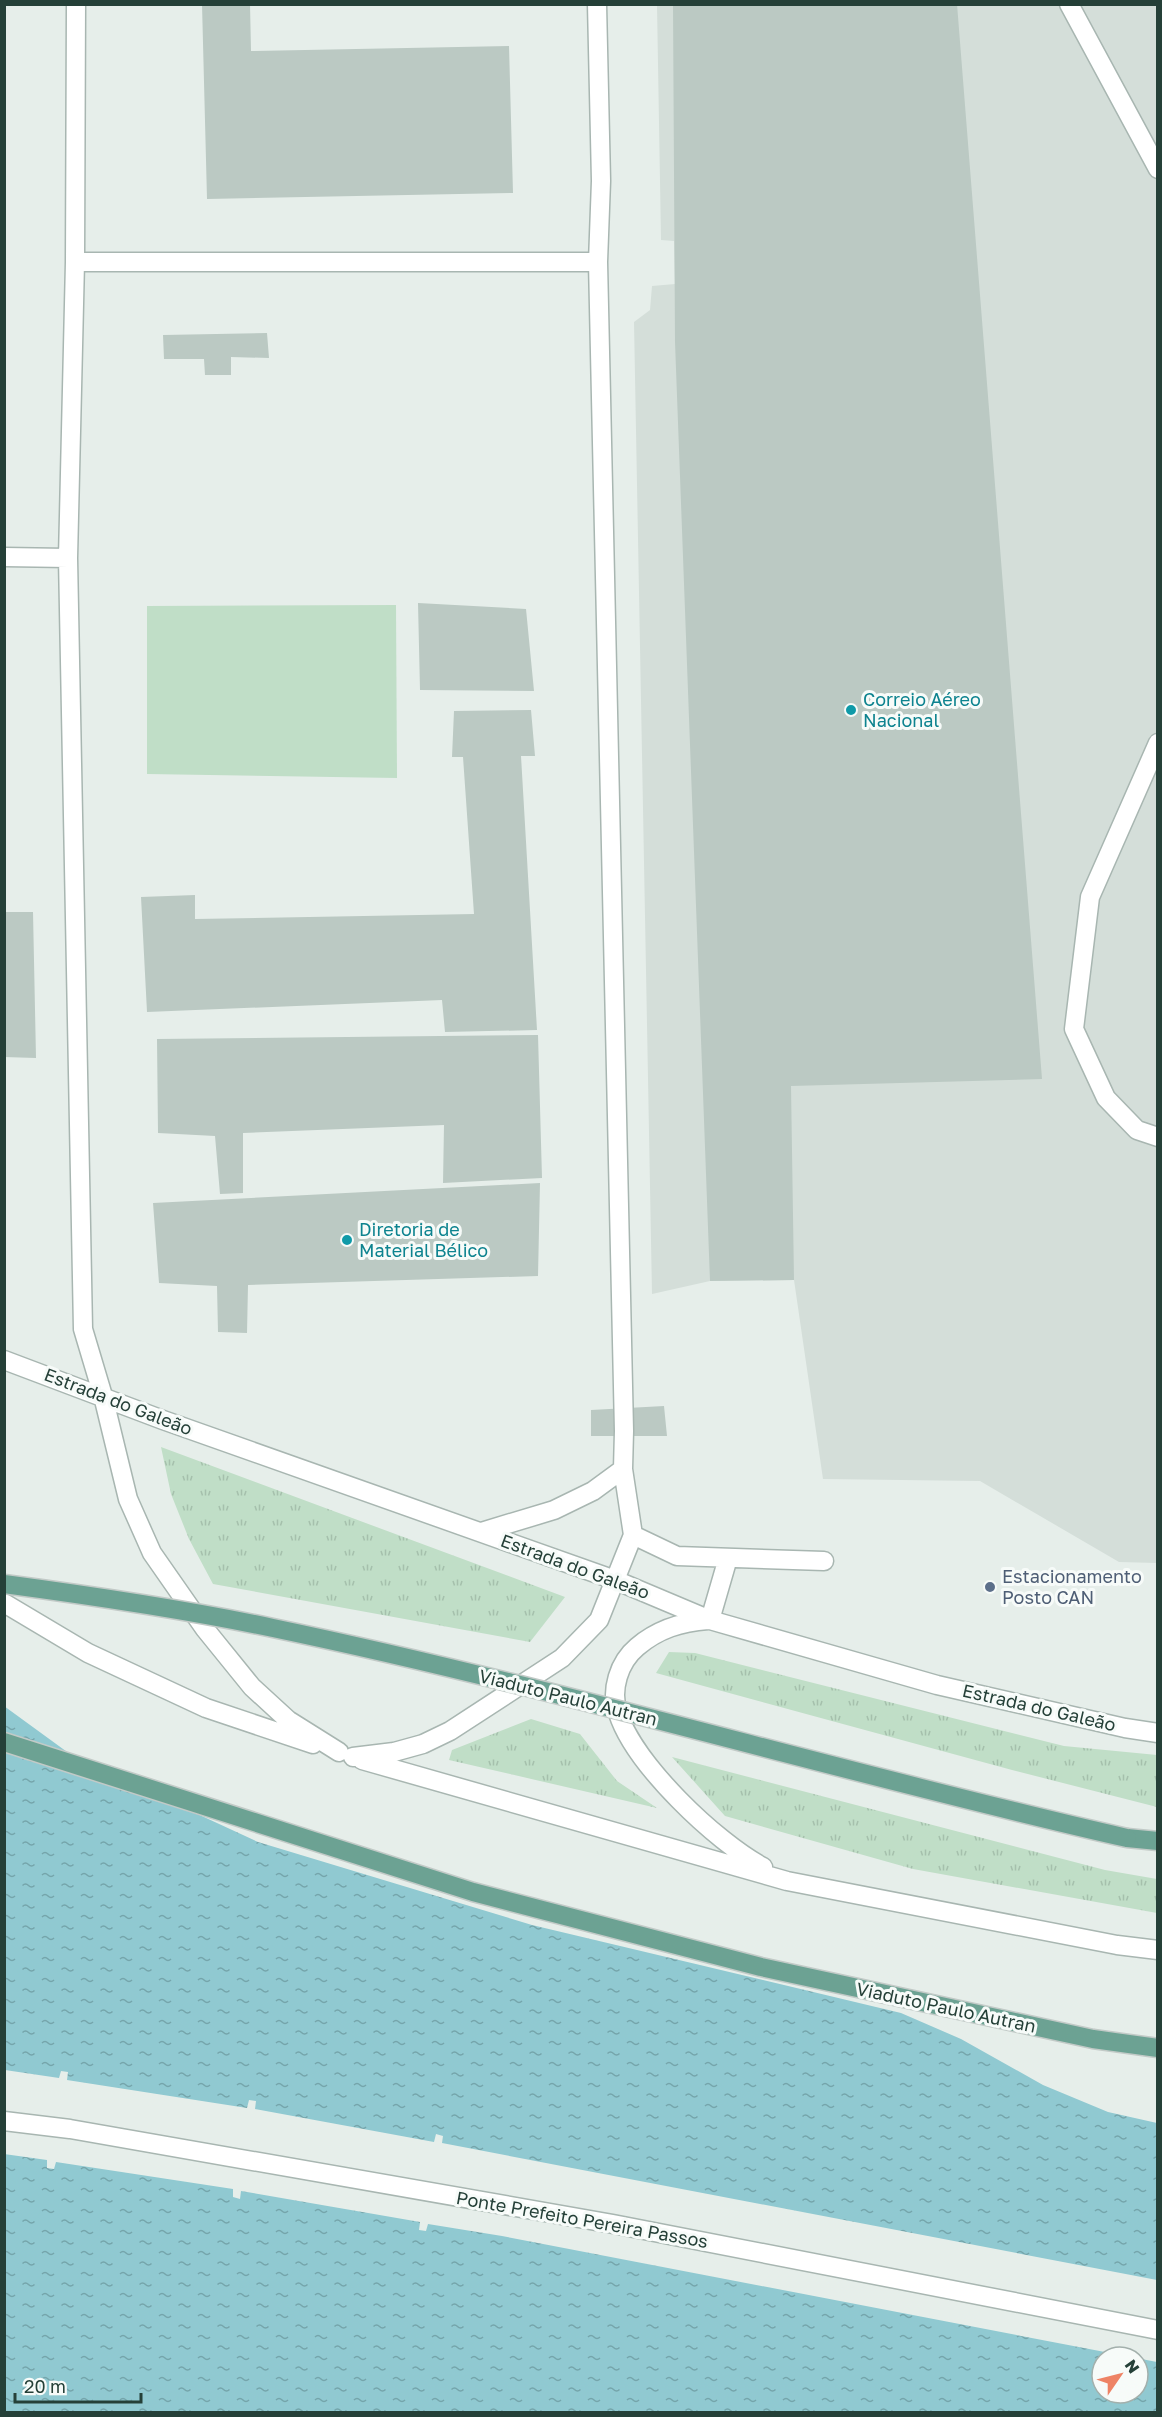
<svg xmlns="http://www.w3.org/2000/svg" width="1162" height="2417" viewBox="0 0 1162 2417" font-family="'Golos Text',sans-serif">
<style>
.built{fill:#d4ded9}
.grass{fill:url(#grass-tufts)}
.pitch{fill:#c0dec7}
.water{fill:url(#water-ripples);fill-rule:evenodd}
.pier{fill:#e6eeea}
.building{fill:#bbc9c3}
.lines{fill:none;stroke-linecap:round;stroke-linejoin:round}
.minor-casing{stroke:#a8b6b1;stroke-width:21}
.major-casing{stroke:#c2cac7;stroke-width:21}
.minor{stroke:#fff;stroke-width:18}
.major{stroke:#6ca293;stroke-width:18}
.major-bridge-casing{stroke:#c2cac7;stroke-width:21;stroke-linecap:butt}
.major-bridge{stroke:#6ca293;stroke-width:18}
.culture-dot{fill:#0f9aa8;stroke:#f7fbf9;stroke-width:2}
.service-dot{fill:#5c6f8a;stroke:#f7fbf9;stroke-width:2}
.labels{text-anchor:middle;stroke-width:6;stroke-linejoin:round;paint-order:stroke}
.culture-label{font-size:18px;fill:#0d838f;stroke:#f7fbf9;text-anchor:start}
.street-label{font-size:18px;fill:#254038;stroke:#f7fbf9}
.service-label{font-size:18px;fill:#4e5e75;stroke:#f7fbf9;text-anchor:start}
</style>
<defs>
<pattern id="grass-tufts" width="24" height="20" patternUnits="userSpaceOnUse" patternTransform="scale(1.5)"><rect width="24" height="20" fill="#c0dec7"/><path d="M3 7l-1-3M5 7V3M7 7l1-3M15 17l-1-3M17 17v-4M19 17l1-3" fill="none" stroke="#a5c0ac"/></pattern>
<pattern id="water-ripples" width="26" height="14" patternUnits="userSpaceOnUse" patternTransform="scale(1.5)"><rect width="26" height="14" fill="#90c9d1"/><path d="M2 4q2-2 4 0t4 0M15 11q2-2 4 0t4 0" fill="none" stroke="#75a5ab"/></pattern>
</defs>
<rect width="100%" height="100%" fill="#e6eeea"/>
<path class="built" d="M657 5H1157V1563L1119 1562 980 1481 823 1479 794 1280 710 1281 652 1294 634 322 650 310 652 286 675 284 674 241 661 240Z"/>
<path class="grass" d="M161 1447 565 1597 530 1642 213 1584 189 1539 171 1494Z
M669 1652 695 1653 1064 1746 1157 1755V1807L1012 1770 656 1673Z
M531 1719 580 1734 617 1781 657 1808 449 1760 452 1750Z
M672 1757 1105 1870 1157 1879V1913L913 1869 725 1816Z"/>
<path class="pitch" d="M396 605 397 778 147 774V606Z"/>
<path class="water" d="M4 1706 74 1757 258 1842 532 1925 901 2013 961 2039 1043 2085 1108 2112 1157 2123V2412H5ZM1102 2357H1138V2393H1102Z"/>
<path class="pier" d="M5 2070 59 2078 61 2071 68 2072 67 2080 247 2108 249 2100 256 2101 255 2109 434 2142 436 2134 443 2136 442 2143 1157 2280V2362L502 2236 428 2224 426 2231 419 2230 420 2222 241 2191 240 2199 233 2197V2189L56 2162 54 2169 47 2168V2160L4 2154Z"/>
<path class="building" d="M202 4H250L251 51 509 46 513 193 207 199Z
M673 4H957L1042 1079 791 1086 794 1280 710 1281 675 342Z
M267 333 269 358 231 357V375H205L204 359H164L163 335Z
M418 603 526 609 534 691 420 690Z
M531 710 535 756H521L537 1030 445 1032 442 1000 147 1012 141 897 195 895V919L474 914 463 757H452L454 711Z
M4 912H33L36 1058 4 1057Z
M538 1035 542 1178 443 1183 444 1125 243 1133V1193L220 1194 215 1136 158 1133 157 1039Z
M540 1183 538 1276 248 1285 247 1333 218 1332 217 1286 159 1283 153 1203Z
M664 1406 667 1436H591V1410Z"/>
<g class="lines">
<defs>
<path id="minor" d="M76 4 75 262 68 558 83 1329 103 1396 128 1499 152 1553 205 1629 252 1687 288 1720 339 1752
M1069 4 1158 169
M75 262H598
M4 557 68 558
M1158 743 1090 897 1074 1029 1106 1098 1137 1130 1158 1137
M4 1360 163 1420 615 1580 710 1620 937 1685 1125 1728 1158 1733
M481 1532 554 1510 593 1491 623 1469
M633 1535 677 1556 824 1561
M4 1603 88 1653 206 1708 313 1744
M708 1620C681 1622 658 1629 637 1647 619 1662 610 1690 618 1713 634 1764 716 1842 763 1867
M710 1620 728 1558
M353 1757 394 1752 423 1744 450 1731 562 1658 599 1620 633 1535 623 1469 624 1431 598 262 601 181 597 4
M362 1760 787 1881 1117 1945 1158 1950
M4 2121 70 2129 613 2224 1158 2330"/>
<path id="major" d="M4 1742 473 1892 761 1967 1093 2039 1158 2048
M1127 1838 1158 1841"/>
</defs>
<use href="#minor" class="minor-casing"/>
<use href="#major" class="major-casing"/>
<use href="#minor" class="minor"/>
<use href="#major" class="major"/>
<defs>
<path id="major-bridge" d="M4 1584C94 1596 184 1609 273 1628 560 1688 841 1773 1127 1838"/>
</defs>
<use href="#major-bridge" class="major-bridge-casing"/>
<use href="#major-bridge" class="major-bridge"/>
</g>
<g class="culture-dot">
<circle cx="851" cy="710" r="6"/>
<circle cx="347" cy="1240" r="6"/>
</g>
<circle class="service-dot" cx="990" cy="1587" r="6"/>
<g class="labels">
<g class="culture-label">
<text x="863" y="706">Correio Aéreo<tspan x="863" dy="21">Nacional</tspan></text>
<text x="359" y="1236">Diretoria de<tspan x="359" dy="21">Material Bélico</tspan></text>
</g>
<g class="street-label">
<text transform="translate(118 1402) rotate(21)" y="6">Estrada do Galeão</text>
<text transform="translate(575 1567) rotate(20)" y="6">Estrada do Galeão</text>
<text transform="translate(568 1698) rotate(14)" y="6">Viaduto Paulo Autran</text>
<text transform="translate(1039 1708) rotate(13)" y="6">Estrada do Galeão</text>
<text transform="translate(946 2008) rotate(12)" y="6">Viaduto Paulo Autran</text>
<text transform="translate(582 2220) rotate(10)" y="6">Ponte Prefeito Pereira Passos</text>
</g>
<g class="service-label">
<text x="1002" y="1583">Estacionamento<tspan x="1002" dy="21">Posto CAN</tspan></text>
</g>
</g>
<rect width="1162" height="2417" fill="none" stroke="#254038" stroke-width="12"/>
<g transform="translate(1120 2375) rotate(55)"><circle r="28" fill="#f7fbf9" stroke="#a3b0ac" stroke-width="1.5"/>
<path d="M0-4.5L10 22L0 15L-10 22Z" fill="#ee8365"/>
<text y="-9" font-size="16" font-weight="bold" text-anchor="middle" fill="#254038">N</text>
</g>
<path d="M15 2393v9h126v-9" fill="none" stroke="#254038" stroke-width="3"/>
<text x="24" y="2393" font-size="18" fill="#254038" stroke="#f7fbf9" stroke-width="4.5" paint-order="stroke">20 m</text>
</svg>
